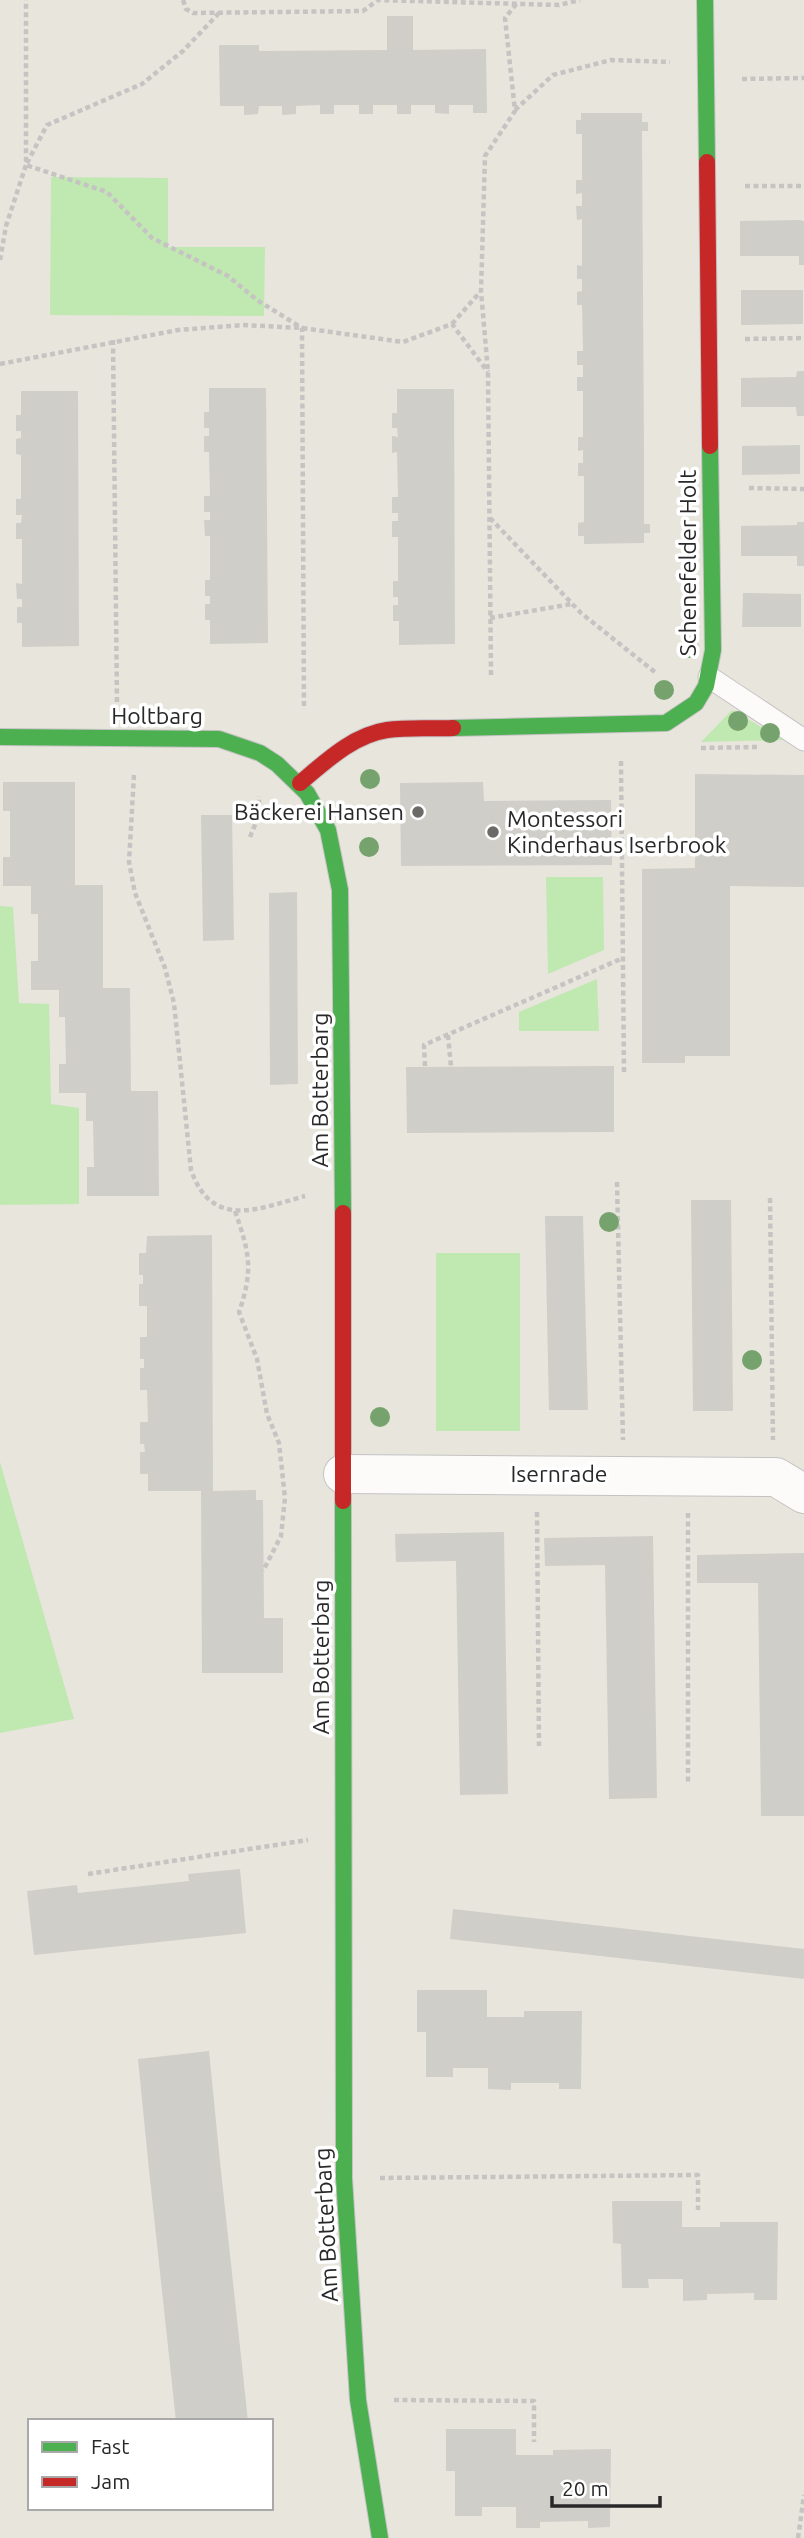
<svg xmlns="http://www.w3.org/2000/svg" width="804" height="2538" viewBox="0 0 804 2538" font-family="Ubuntu,sans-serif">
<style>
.green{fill:#c0e8b1}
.building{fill:#d0cec8}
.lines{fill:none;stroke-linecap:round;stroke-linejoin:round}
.lane-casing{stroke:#c4c3c3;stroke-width:23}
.street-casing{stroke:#c4c3c3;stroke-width:40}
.fast-casing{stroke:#c4c3c3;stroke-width:18}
.jam-casing{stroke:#c4c3c3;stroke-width:18}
.path{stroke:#c5c4c3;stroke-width:4.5;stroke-dasharray:5 3.5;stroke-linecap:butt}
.lane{stroke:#fcfbfa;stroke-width:21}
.street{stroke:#fcfbfa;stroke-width:38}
.fast{stroke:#4caf50;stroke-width:16}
.jam{stroke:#c62828;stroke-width:16}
.tree{fill:#76a26d}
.poi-dot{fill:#6b6a67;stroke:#fff;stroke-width:2.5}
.labels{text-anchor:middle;stroke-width:7;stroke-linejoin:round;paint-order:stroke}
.street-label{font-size:23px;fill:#282828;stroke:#fff}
.poi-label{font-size:23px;fill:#282828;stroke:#fff;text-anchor:end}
</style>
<rect width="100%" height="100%" fill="#e8e5dd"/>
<path class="green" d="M51 177 168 178V247H265L264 316 50 315Z
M732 710 784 740 701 742Z
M546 877H603L604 950 548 974Z
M0 906 13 907 19 1003 49 1004 51 1104 79 1108V1204L0 1205Z
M597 979 599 1031H519V1012Z
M436 1253H520V1431H436Z
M0 1462 74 1719 0 1733Z"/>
<path class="building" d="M387 16H413V50L486 49 487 113H473V105H449V114L435 113V105H411V114H397V105H373V114H359V105H334V114H320V105L296 106V114L282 115V106H259L258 114 244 115V106H220L219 45H259V51L387 50Z
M581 113H642V122H648V131H642L644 456V524H650V533H644V543L584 544V536H578V523L584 522V476H578V463H583V450L578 451V437H583V391H577V377H583V365H577V351H583L582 305H577V292L582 291V279H577V265L582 266V219L577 220 576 206H582V193L576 194V180H582V134H576V120H581Z
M799 220 804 221V265H799V256H740V221Z
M741 290H803V324L741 325Z
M797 371H804V416H797L796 407H741V378L796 377Z
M209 388H266L268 643 210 644V620H205V604H210V596H205V580H210V536H205L204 520H210V512H204V496H210L209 452H204V436H209V428H204V412H209Z
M397 389H454L455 644 399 645V621H393V605H398V597H393V581H398V537H392V521H398V513H392V497H398L397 452 392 453V436L398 437 397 428H392V413H397Z
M21 391H78L79 646 22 647V623H17V607H22V599H17L16 583 22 584V539H16V523H21L22 515H16V499H21V455L16 454V439L21 438V431H16V415H21Z
M800 445V474L742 475V446Z
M797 522H804V566H797V556H741V526L797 525Z
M743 593 801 594V627H742Z
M695 774 804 775V887L730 886V1056H685V1063H642V869L695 868Z
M3 782H75V885H103V988H130L131 1091H158L159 1196H87V1167H94L93 1121H86V1093H59V1064H66L65 1017H59V990H31V961H38V914H31V886H3V857H10V811H3Z
M483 782 484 801 611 800 612 865 401 866 400 783Z
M201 815H232L234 940 203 941Z
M297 892 298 1084 270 1085 269 893Z
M614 1066V1132L407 1133 406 1067Z
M691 1200H731L733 1411H693Z
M545 1216H583L588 1410H549Z
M212 1235 213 1491 256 1490V1500H263L264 1618H283V1673H202L201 1491H148V1474H140V1452H145L144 1444H140V1422H148L147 1390H140V1368H144V1359H140V1337H147V1306H139V1284H143V1275H139V1253H146L147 1236Z
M504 1532 508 1794 460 1795 456 1561 396 1562 395 1534Z
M653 1536 657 1798 609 1799 605 1565 545 1566 544 1538Z
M804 1553V1816H761L758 1583H697V1555Z
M240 1869 246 1933 34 1955 27 1891 77 1885 78 1893 189 1881 188 1874Z
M453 1909 804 1949V1979L450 1939Z
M417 1990H487V2017H524V2011H582L581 2089H559V2083H511V2090L488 2089V2068H453V2077H426V2032H417Z
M209 2051 220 2162 248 2421H176L149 2170 138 2059Z
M612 2201H682V2227H720V2222H778L777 2300H754V2293L707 2294V2300L683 2301V2279H648L649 2288H622L621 2244 613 2243Z
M446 2429H516V2455H553V2450L611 2449 610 2527 588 2528V2521L540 2522V2528H516V2507H482V2516H455V2471H446Z"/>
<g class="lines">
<defs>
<path id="lane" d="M709 677 804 740"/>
<path id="street" d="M343 1474 776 1477 804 1494"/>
<path id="fast" d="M705 0 707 162
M453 728 666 723 696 703 706 686 713 650 710 446
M0 737 219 739 260 753 277 764 307 793 328 830 340 890 343 1213
M343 1501 344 2178 358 2400 380 2538"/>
<path id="jam" d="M707 162 710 446
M300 783C325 762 353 735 387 730 408 727 431 729 453 728
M343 1213V1501"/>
</defs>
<use href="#lane" class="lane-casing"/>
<use href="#street" class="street-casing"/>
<use href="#fast" class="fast-casing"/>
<use href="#jam" class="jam-casing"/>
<path class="path" d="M183 0 186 9 193 13 363 11 378 0 559 5 580 0
M219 13 183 51 142 84 47 125 26 165 107 192 152 238 228 276 257 300 302 328 304 708
M742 79 804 78
M515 110 553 75 611 60 670 62
M745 186H804
M0 260 6 226 26 165V0
M452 324 480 292
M745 339 804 338
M113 340 117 703
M0 364 178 330 243 325 302 328 403 342 452 324 488 372
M749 488 804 489
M490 518 581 613 656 673
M490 618 572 604
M491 675 488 372 481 291 485 156 515 111 505 18 517 3
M701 748 759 747
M621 761 624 1072
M134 775 129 862 135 893 165 968 174 1003 191 1170C212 1230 258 1209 305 1196
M250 837 259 815V796
M448 1035 451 1067
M425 1066 424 1045 623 958
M617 1182 623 1440
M770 1198 773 1440
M235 1211C249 1252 254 1269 239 1312L257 1359 267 1414 279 1443 285 1498 281 1536 263 1571
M537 1512 539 1746
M688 1513V1782
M88 1874 308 1840
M380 2178 698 2175V2210
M394 2400 534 2401V2442
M798 2538 804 2495"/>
<use href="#lane" class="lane"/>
<use href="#street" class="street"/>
<use href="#fast" class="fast"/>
<use href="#jam" class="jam"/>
</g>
<g class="tree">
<circle cx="689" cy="648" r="10"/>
<circle cx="664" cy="690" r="10"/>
<circle cx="738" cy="721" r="10"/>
<circle cx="770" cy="733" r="10"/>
<circle cx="370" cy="779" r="10"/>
<circle cx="369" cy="847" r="10"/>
<circle cx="609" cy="1222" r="10"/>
<circle cx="752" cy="1360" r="10"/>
<circle cx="380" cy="1417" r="10"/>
</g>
<g class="poi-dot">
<circle cx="418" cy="812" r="7"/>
<circle cx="493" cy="832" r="7"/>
</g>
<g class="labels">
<g class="street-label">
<text transform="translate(688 563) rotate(-90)" y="8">Schenefelder Holt</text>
<text x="157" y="724">Holtbarg</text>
<text transform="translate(320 1090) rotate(-90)" y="8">Am Botterbarg</text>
<text x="559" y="1482">Isernrade</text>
<text transform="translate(321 1657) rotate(-90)" y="8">Am Botterbarg</text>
<text transform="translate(326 2225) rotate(-93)" y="8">Am Botterbarg</text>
</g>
<g class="poi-label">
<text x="404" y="820">Bäckerei Hansen</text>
<text x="507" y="827" text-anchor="start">Montessori<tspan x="507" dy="26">Kinderhaus Iserbrook</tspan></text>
</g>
</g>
<rect x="28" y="2419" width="245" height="91" fill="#ffffff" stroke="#a9a9a9" stroke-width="2"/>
<rect x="42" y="2442" width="35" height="10" fill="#4caf50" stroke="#a9a9a9" stroke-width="2"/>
<text x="91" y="2454" font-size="21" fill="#282828">Fast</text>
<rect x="42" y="2477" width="35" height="10" fill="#c62828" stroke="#a9a9a9" stroke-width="2"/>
<text x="91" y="2489" font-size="21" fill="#282828">Jam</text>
<path d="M552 2496v10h108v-10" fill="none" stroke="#282828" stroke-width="3.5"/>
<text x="562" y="2496" font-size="21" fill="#282828" stroke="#ffffff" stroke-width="5" paint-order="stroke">20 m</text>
</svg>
